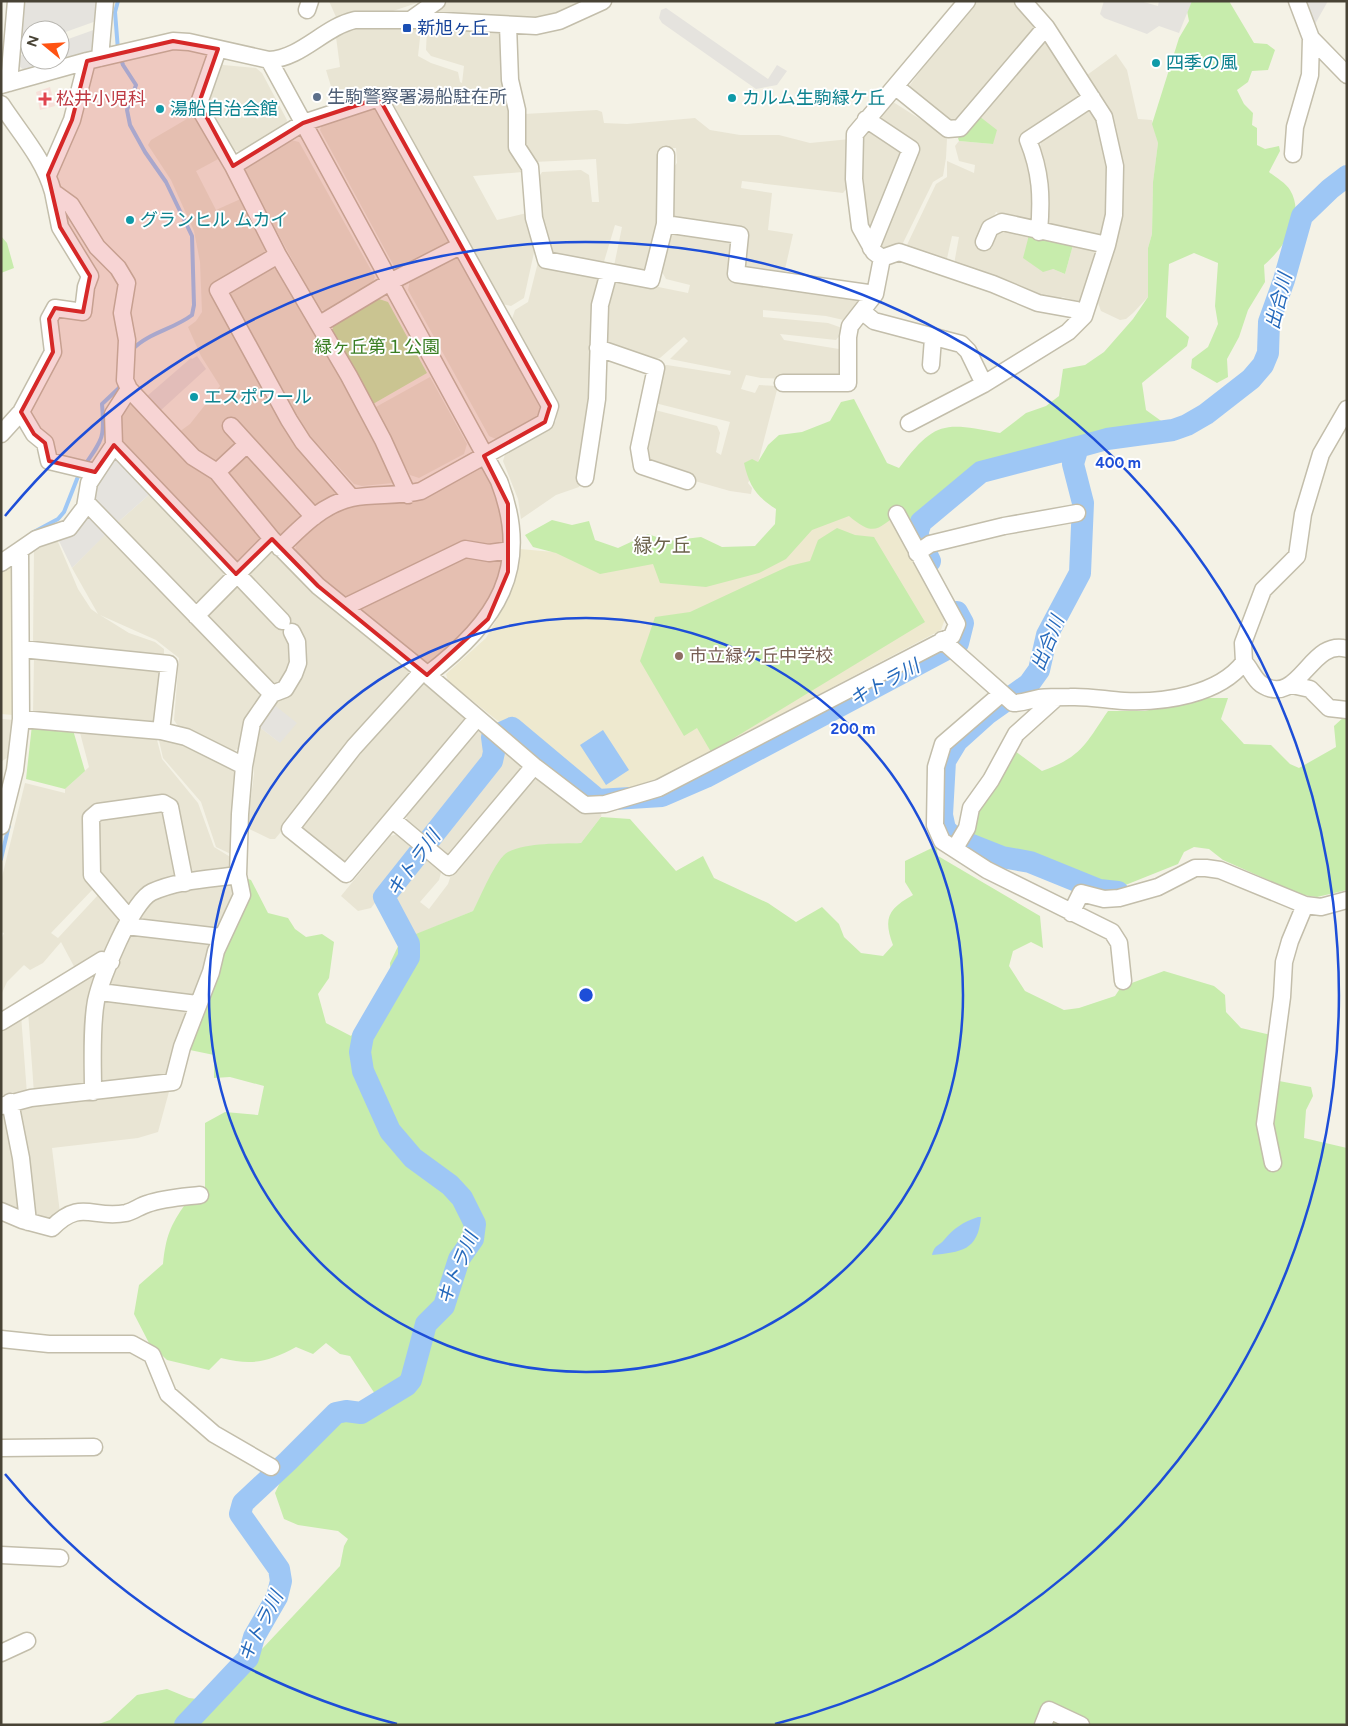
<svg xmlns="http://www.w3.org/2000/svg" width="1348" height="1726" viewBox="0 0 1348 1726" font-family="Figtree,'Noto Sans JP',sans-serif">
<style>
.residential{fill:#e9e5d4}
.education{fill:#eee9cf}
.medical{fill:#f6e0d9}
.green{fill:#c7ecac}
.parking{fill:#e5e3de}
.water{fill:#9ec7f5}
.lines{fill:none;stroke-linecap:round;stroke-linejoin:round}
.stream{stroke:#9ec7f5;stroke-width:4}
.river{stroke:#9ec7f5;stroke-width:22}
.minor-casing{stroke:#c3beab;stroke-width:19}
.minor{stroke:#fff;stroke-width:16}
.marked{fill:#d62828;fill-opacity:0.2;stroke:#d62828;stroke-width:4;stroke-linejoin:round}
.ring{fill:none;stroke:#1d4ed8;stroke-width:2.5}
.transit-dot{fill:#1a4fb4;stroke:#fff;stroke-width:2}
.culture-dot{fill:#0f9aa8;stroke:#fff;stroke-width:2}
.service-dot{fill:#5c6f8a;stroke:#fff;stroke-width:2}
.health-dot{fill:#e0444e;stroke:#fff;stroke-width:2}
.education-dot{fill:#8d6e63;stroke:#fff;stroke-width:2}
.labels{text-anchor:middle;stroke-width:4;stroke-linejoin:round;paint-order:stroke}
.transit-label{font-size:18px;fill:#164399;stroke:#fff;text-anchor:start}
.culture-label{font-size:18px;fill:#0d838f;stroke:#fff;text-anchor:start}
.service-label{font-size:18px;fill:#4e5e75;stroke:#fff;text-anchor:start}
.health-label{font-size:18px;fill:#be3a42;stroke:#fff;text-anchor:start}
.park-label{font-size:18px;fill:#3a7e23;stroke:#fff}
.education-label{font-size:18px;fill:#785e54;stroke:#fff;text-anchor:start}
.water-label{font-size:19px;font-style:italic;fill:#266abc;stroke:#fff}
.neighbourhood-label{font-size:19px;fill:#6b624b;stroke:#fff}
.centre{fill:#1d4ed8;stroke:#fff;stroke-width:2.5}
.ring-label{font-size:15px;text-anchor:middle;font-weight:bold;fill:#1d4ed8;stroke:#fff;stroke-width:4;stroke-linejoin:round;paint-order:stroke}
</style>
<rect width="100%" height="100%" fill="#f4f2e6"/>
<path class="residential" d="M329 1H423L393 11H360L336 17Z
M450 1H589L564 12 531 18 434 13V9Z
M977 1H1014L1035 21 1034 35 960 119 950 121 911 94 910 85 944 39Z
M372 27 421 29 418 56 431 63 458 72 460 82 462 83 464 66 431 56 426 50 427 29 506 33 516 160 523 172 473 176 497 220 531 212 537 239 524 298 511 306 502 304 385 89 336 103 326 70 340 67 336 37 357 28Z
M1043 41 1052 42 1083 90 1082 100 1027 149 1037 218 1030 223 1006 217 996 212 993 218 983 224 978 243 992 248 995 233 1005 228 1029 235 1053 269 1065 274 1073 245 1094 249 1099 257 1082 302 1062 297 1059 300 1037 298 954 264 959 237 952 236 946 263 905 249 936 184 947 177V161L974 173 975 165 959 161 955 146 959 141 993 144 979 116Z
M1116 54 1127 70 1138 119 1152 120 1158 143 1153 183 1152 234 1148 248V297L1133 313 1126 319 1120 320 1101 311 1098 303 1118 230 1119 151 1116 131 1107 104 1087 75Z
M222 61 223 65 256 68 262 73 287 120 285 129 243 152 233 150 206 101Z
M890 100 945 135 947 139 946 158 943 176 933 182 901 247 877 252 917 148 875 119Z
M372 105 381 109 451 236 446 246 403 270 395 268 320 130 323 121Z
M1088 109 1098 113 1107 149 1110 194 1104 234 1096 238 1053 230 1048 221 1047 179 1039 149 1042 140Z
M597 110 602 112 604 123 627 124 695 118 710 130 740 135H779L810 143 850 139 851 183 843 193 742 181 741 188 772 193 768 230 793 234 783 278 743 271 745 232 672 217V169L677 163 676 148H663L661 226 649 272 614 266 622 227 615 225 603 265 552 257 542 217V204L536 182 542 172 581 170 589 175 592 202H599L596 159 534 162 528 157 523 138 524 114Z
M197 113 222 157 196 171 216 210 245 197 268 253 211 287 342 491 320 505H312L241 441 220 461H211L179 432 190 424 220 386 201 356 188 327 196 321 202 312 200 262 194 231 171 180 148 145 151 140Z
M869 126 906 151 872 237 862 222 861 136Z
M291 140 299 142 375 277 371 287 328 312 319 309 244 171 247 162Z
M677 229 733 237 730 276 865 297 848 321 826 316 763 310V317L828 323 845 329 836 340 780 334 784 340 845 350V381L761 378 746 375 741 389 755 393 759 385 778 386 758 463 748 483 752 488 751 494 730 491 688 479 650 464 645 458 646 435 655 410 717 426 720 433 716 452 721 455 730 422 655 403 661 366 667 365 730 375 731 371 670 359 688 341 684 337 660 358H656L653 364 606 345 604 309 614 278 688 293 690 285 666 279 661 270 670 233Z
M455 256 464 258 544 407 541 417 498 440 489 436 408 290 410 280Z
M538 262 602 276 595 394 581 481 579 487 556 495 521 519 518 499 503 461 506 451 556 421 557 405 511 322 515 310 528 302Z
M272 265 282 268 396 474 393 483 362 486 354 484 302 427 230 296 233 288Z
M430 377 467 444 464 454 419 478 410 475 374 408Z
M130 405H137L208 474 263 534 260 544 239 564 124 450 121 419 122 415Z
M245 455 252 458 304 512 303 521 286 536 279 535 227 477 228 469Z
M477 466 488 469 499 499 505 543 344 599 322 580 295 552 296 544 330 513Z
M151 493 224 570 223 579 201 601H192L117 523Z
M108 531 259 689V697L248 721 240 748 231 752 179 728 174 720 179 658 156 640 100 615 129 633 155 642 164 649V656L33 645 34 549 55 541 58 542 78 589 91 609 98 614 72 568Z
M270 550 277 551 408 667 409 676 275 839H270L247 828 254 774 253 751 258 726 279 742 270 702 281 699 300 644 302 632 291 628 248 579 249 571Z
M465 555H503L501 570 490 601 477 622 434 664 424 666 357 609Z
M241 587 281 623 294 641 287 679 274 687 208 618 209 609 231 588Z
M34 657 160 667 166 675 155 724 33 713Z
M426 681 467 714 466 724 350 864 340 865 302 834V826L417 684Z
M1 719 14 720 12 755 2 761Z
M79 729 156 736 162 759 198 803 214 847 232 858 229 870 188 877 175 808H96L94 888 51 933 58 938 99 894 123 920 108 956 77 972 61 942 43 963 30 970 24 965 7 982 1 995V940L4 933 1 932V881L25 783 65 793V789L89 767Z
M484 729 488 733 492 752 490 761 424 840 406 826 407 815 476 731Z
M158 736 169 737 238 767 233 855 216 847 201 802 163 758Z
M494 739 524 761 525 770 454 855 445 857 428 843 493 763 497 752Z
M542 776 602 809 601 817 581 843 529 847 496 867 473 911 410 937 386 897 421 852 442 869 439 880 420 902 429 909 448 884 451 875 534 777Z
M162 806 178 873 175 879 129 908 99 878 97 819Z
M398 834 416 849 371 908 358 911 341 896 390 836Z
M236 880 240 894 219 933 136 923 143 906 161 895Z
M130 932 215 941 194 999 109 987Z
M99 966 88 1078 85 1085 34 1093 28 1011Z
M105 1000 190 1007 170 1077 104 1085 99 1082 101 1015Z
M21 1015 27 1094 1 1101V1026Z
M170 1088 158 1132 138 1138 52 1148 60 1213 50 1224 33 1221 17 1108 20 1104Z
M6 1107 24 1212 1 1204V1110Z"/>
<path class="education" d="M877 489 946 616 941 630 702 756 701 763 596 800 448 681 446 674 486 638 509 598 520 549 654 561 703 585Z
M7 562 15 567 13 715 1 714V566Z"/>
<path class="medical" d="M50 87 55 106 40 110 36 92Z"/>
<path class="green" d="M1185 1H1229L1254 43 1267 44 1275 50 1268 70 1252 71 1248 82 1237 90 1244 104 1253 113 1252 125 1257 128V145L1265 149 1279 146 1280 151 1269 172C1275 177 1286 183 1290 190 1306 216 1284 248 1264 265L1265 282 1248 310 1239 337 1227 359 1228 377 1217 383 1191 368 1192 359 1208 347 1218 324 1215 306 1218 263 1194 253 1169 264 1166 317 1189 337 1187 346 1142 383 1146 410 1164 423 1095 437 981 466 944 494 909 525 902 510C878 529 875 538 849 516L812 530 786 559 759 573 706 587 660 583 653 564 600 574 556 553 533 547 525 535 552 520 572 525 589 521 595 540 618 548 648 534 668 541 701 537 722 547 755 546 775 524 776 509C757 497 749 486 744 463L752 459 758 462 768 445 779 435 802 432 830 421 841 402 854 399 887 463 899 468C935 421 943 422 1000 433L1026 413 1046 406 1059 396 1063 369 1085 365 1104 352 1133 319 1148 297V248L1152 234 1153 182 1158 143 1152 124 1179 38 1189 21Z
M979 116 997 130 993 144 959 141 958 138Z
M1029 235 1073 245 1065 274 1053 269 1043 272 1023 258Z
M1 236 7 243 14 268 1 273Z
M379 299 388 302 427 373 373 404 332 331 334 324Z
M837 528 855 535 874 537 925 622 711 752 697 728 684 736 640 661 655 617 690 612 789 566 810 561 818 540Z
M1202 698H1228L1221 719 1244 744 1271 745 1290 764 1299 768 1336 747 1334 726 1345 716 1347 719V890L1317 897 1302 895 1223 860 1209 849 1194 847 1184 852 1178 864 1118 888 1095 886 1050 865 1021 856 999 852 967 840 974 813 1015 751 1042 771C1082 757 1086 743 1108 711H1145Z
M32 725 73 730 85 771 65 789 26 779Z
M601 817 630 819 676 871 703 856 714 878 768 903 796 922 822 907 839 924 844 937 861 953 883 956 893 945C883 918 888 909 913 895L905 882V861L936 846 938 856 1040 916 1043 948 1031 942 1013 951 1009 966 1025 991 1064 1010 1079 1008 1115 996 1121 987 1164 971 1214 986 1225 995 1226 1012 1241 1028 1271 1035 1279 1081 1311 1087 1313 1096 1306 1110 1304 1138 1347 1148V1725H96L110 1720 137 1695 167 1689 189 1698 213 1701 340 1566 344 1546 348 1539 338 1531 298 1525 284 1519 275 1493 286 1470 338 1416 374 1413 375 1394 350 1356 340 1354 326 1343 313 1354 296 1347C268 1362 253 1366 221 1358L209 1370 167 1360 149 1343 134 1314 139 1285 163 1264C166 1236 170 1226 186 1203L205 1201V1123L225 1112 258 1115 264 1086 230 1077 214 1078V1055L185 1049 243 877 251 880 268 913 288 918 295 929 306 937 322 934 334 942 329 978 318 994 326 1023 351 1036 370 1005 391 978 390 963 401 940 473 911C480 898 496 858 508 852 529 842 559 844 581 843Z"/>
<path class="parking" d="M29 1H100L99 20 60 34V30H30V45L20 49 24 4Z
M1104 1H1140L1158 6 1159 1H1192L1179 33 1159 26 1147 34 1104 18 1100 14Z
M1302 1H1328L1315 24V31Z
M666 8 768 79 777 65 787 71 777 85 756 89 662 23 659 18 661 10Z
M99 28 97 52 25 71 18 65 19 56 30 52V60H60V42Z
M197 356 206 369 159 412 146 397 191 358 192 359Z
M111 459H120L151 493 117 523 92 497 100 474Z
M96 517 109 531 72 568 59 541 76 532 83 518Z
M273 704 297 723 280 743 258 726Z"/>
<path class="water" d="M603 730 629 770 606 785 580 745Z
M978 1217H981C978 1251 961 1252 932 1255 935 1244 938 1247 944 1240 954 1228 963 1222 978 1217Z"/>
<g class="lines">
<path class="stream" d="M118 1 115 12 118 50
M120 56 123 65 136 85 127 110 130 125 145 152 166 182 192 236 194 305 192 315C174 329 148 333 133 349
M84 466C103 439 105 437 102 404L119 388 121 384
M32 533 58 519 64 512 79 474
M1 859 9 825"/>
<path class="river" d="M930 561 917 534 921 522 981 472 1078 447
M1118 892 1099 890 1030 862 1002 857 964 842 952 836 945 829 942 815 945 761 957 741 987 714 1029 684 1039 670 1047 635 1080 573 1083 503 1073 464 1078 447 1107 439 1173 430 1187 425 1206 414 1251 379 1263 365 1268 353 1269 322 1284 280 1302 216 1330 189 1347 176
M185 1725 248 1658 254 1637 277 1597 281 1581 279 1569 240 1514 243 1503 288 1461 336 1413 346 1411 361 1413 407 1385 411 1380 426 1324 444 1306 459 1259 473 1239 475 1224 462 1198 450 1185 413 1158 390 1131 363 1071 360 1052 363 1036 409 957V944L384 897 492 761 494 752 492 737 512 728 598 800 662 796 706 777 958 643 963 623 957 612"/>
<defs>
<path id="minor" d="M1297 1 1311 38 1347 75
M307 10 310 1
M409 21 437 1
M508 25 510 80 517 110V147L530 167 534 218 546 260 651 280 665 224 666 155
M218 49 199 103 201 111 233 166 278 255 349 376 383 440 408 495
M100 58 105 1
M269 60 499 481C533 568 496 623 427 675
M9 83 16 1
M1 85 87 61 173 41 189 42 269 60C302 58 324 27 355 20H424L536 26 559 21 603 1
M896 87 948 129 960 128 1046 27
M1 104C20 133 44 159 53 192L71 205 97 247 118 268 127 283 122 313 127 340 125 380 129 389 113 414 114 445 89 483 85 507 69 528 36 539 20 550 21 719 15 770 1 826
M866 119 911 149 871 248
M1293 154 1295 127 1310 75 1311 38
M233 166 303 123 379 98 550 406 545 422 421 491C398 497 374 493 352 498 323 504 300 528 280 548
M48 175 72 120 87 61
M665 224 740 235 736 274 875 294
M1039 232C1042 197 1041 172 1028 140L1092 98
M984 242 990 228 1002 222 1107 245
M278 255 218 290 289 420 303 442 352 498
M882 258 874 252 860 227 854 179 855 134 967 1
M882 258 899 252 993 284 1038 303 1077 310 1084 316
M863 312 874 321 961 344 968 351 984 384
M320 324 390 282 460 246
M598 348 656 368 639 448 642 466 687 481
M931 365 933 338
M783 383H848V337L850 326 875 294 882 258
M129 389 193 457 217 472 272 539
M21 412 34 434 45 443 49 461 95 472
M909 423 984 384 1068 332 1084 316 1107 245 1114 215 1115 166 1104 117 1046 27 1023 1
M231 426 314 517
M1 434 21 412 53 352 49 319 55 308 83 312 86 287 90 276 60 227 53 192
M114 445 282 621
M217 472 247 444
M585 478 597 399 600 305 609 272
M86 502 272 694
M917 553 930 544 1004 526 1077 513
M1 563 20 550
M345 607 465 549 489 553 511 550
M196 616 272 539 318 586 423 671 534 766 585 805 605 804 659 788 952 636 957 624 897 514
M942 640 1013 703C1024 703 1029 700 1039 698 1049 697 1060 697 1070 697 1088 696 1106 700 1124 701 1163 703 1219 695 1244 662L1243 643 1263 590 1297 556 1303 514 1321 454 1347 409
M22 649 169 664 161 731
M1244 662C1250 668 1254 679 1261 684 1299 709 1310 637 1347 649
M423 671 354 747 290 829 346 874 477 718
M1292 685 1310 689 1329 708 1347 710
M1001 694 943 744 936 767 935 825 942 841 987 870 1112 932 1119 943 1123 981
M21 719 161 731 186 737 244 766
M393 820 449 867 534 766
M955 848 967 828 971 808 991 780 1016 734 1056 698
M1071 913 1081 893 1104 899 1119 898 1158 887 1195 868H1206L1220 870 1305 905 1321 907 1347 900
M129 918 92 875 91 818 98 812 163 803 170 807 185 883
M126 926 221 937
M100 992 197 1004
M1 1022 102 960 111 962
M93 1092C93 1064 91 1028 96 1001 101 978 132 901 152 892 178 880 211 879 238 875
M10 1102 21 1158 28 1222
M1 1106 31 1098 173 1082 182 1047 211 972 216 951 242 895 238 875 240 814 244 766 252 723 272 694 285 689 294 674 298 663 297 642 292 632
M1273 1163 1265 1124 1282 997 1284 962 1290 941 1305 905
M1 1211 22 1220 52 1228C81 1198 93 1220 126 1213 134 1211 140 1206 147 1204 164 1198 183 1197 200 1195
M1 1339 49 1344H132L152 1355 168 1394 214 1434 271 1467
M1 1448 94 1447
M1 1555 60 1558
M1 1653 27 1641
M1043 1725 1049 1710 1081 1725"/>
</defs>
<use href="#minor" class="minor-casing"/>
<use href="#minor" class="minor"/>
</g>
<path class="marked" d="M173 41 218 49 199 103 233 166 303 123 379 98 550 406 545 422 484 456 508 504V572L488 619 427 675 318 586 272 539 236 574 114 445 95 472 49 461 45 443 34 434 21 412 53 352 49 319 55 308 83 312 90 276 60 227 48 175 72 120 87 61Z"/>
<g class="ring">
<circle cx="586" cy="995" r="377"/>
<path d="M397 1724A753 753 0 0 1 5 1474M5 516A753 753 0 1 1 775 1724"/>
</g>
<rect class="transit-dot" x="402" y="23" width="10" height="10" rx="2.5"/>
<g class="culture-dot">
<circle cx="1156" cy="63" r="5"/>
<circle cx="732" cy="98" r="5"/>
<circle cx="160" cy="109" r="5"/>
<circle cx="130" cy="220" r="5"/>
<circle cx="194" cy="397" r="5"/>
</g>
<circle class="service-dot" cx="317" cy="97" r="5"/>
<path class="health-dot" d="M42.5 91.5h5v5h5v5h-5v5h-5v-5h-5v-5h5z"/>
<circle class="education-dot" cx="679" cy="656" r="5"/>
<g class="labels">
<g class="transit-label">
<text x="417" y="34">新旭ヶ丘</text>
</g>
<g class="culture-label">
<text x="1166" y="69">四季の風</text>
<text x="742" y="104">カルム生駒緑ケ丘</text>
<text x="170" y="115">湯船自治会館</text>
<text x="140" y="226">グランヒル ムカイ</text>
<text x="204" y="403">エスポワール</text>
</g>
<g class="service-label">
<text x="327" y="103">生駒警察署湯船駐在所</text>
</g>
<g class="health-label">
<text x="56" y="105">松井小児科</text>
</g>
<g class="park-label">
<text x="377" y="353">緑ヶ丘第１公園</text>
</g>
<g class="education-label">
<text x="689" y="662">市立緑ケ丘中学校</text>
</g>
<g class="water-label">
<text transform="translate(1278 301) rotate(-76)" y="7">出合川</text>
<text transform="translate(1047 643) rotate(-68)" y="7">出合川</text>
<text transform="translate(884 682) rotate(-28)" y="7">キトラ川</text>
<text transform="translate(413 863) rotate(-54)" y="7">キトラ川</text>
<text transform="translate(457 1268) rotate(-67)" y="7">キトラ川</text>
<text transform="translate(260 1626) rotate(-63)" y="7">キトラ川</text>
</g>
<g class="neighbourhood-label">
<text x="662" y="552">緑ケ丘</text>
</g>
</g>
<circle cx="586" cy="995" r="8" class="centre"/>
<g class="ring-label">
<text x="1118" y="468">400 m</text>
<text x="853" y="734">200 m</text>
</g>
<rect width="1348" height="1726" fill="none" stroke="#484335" stroke-width="5"/>
<g transform="translate(45 45) rotate(288)"><circle r="24" fill="#ffffff" stroke="#b6b4ae"/>
<path d="M0-4L9 19L0 12L-9 19Z" fill="#ff5312"/>
<text y="-8" font-size="14" font-weight="bold" text-anchor="middle" fill="#484335">N</text>
</g>
</svg>
